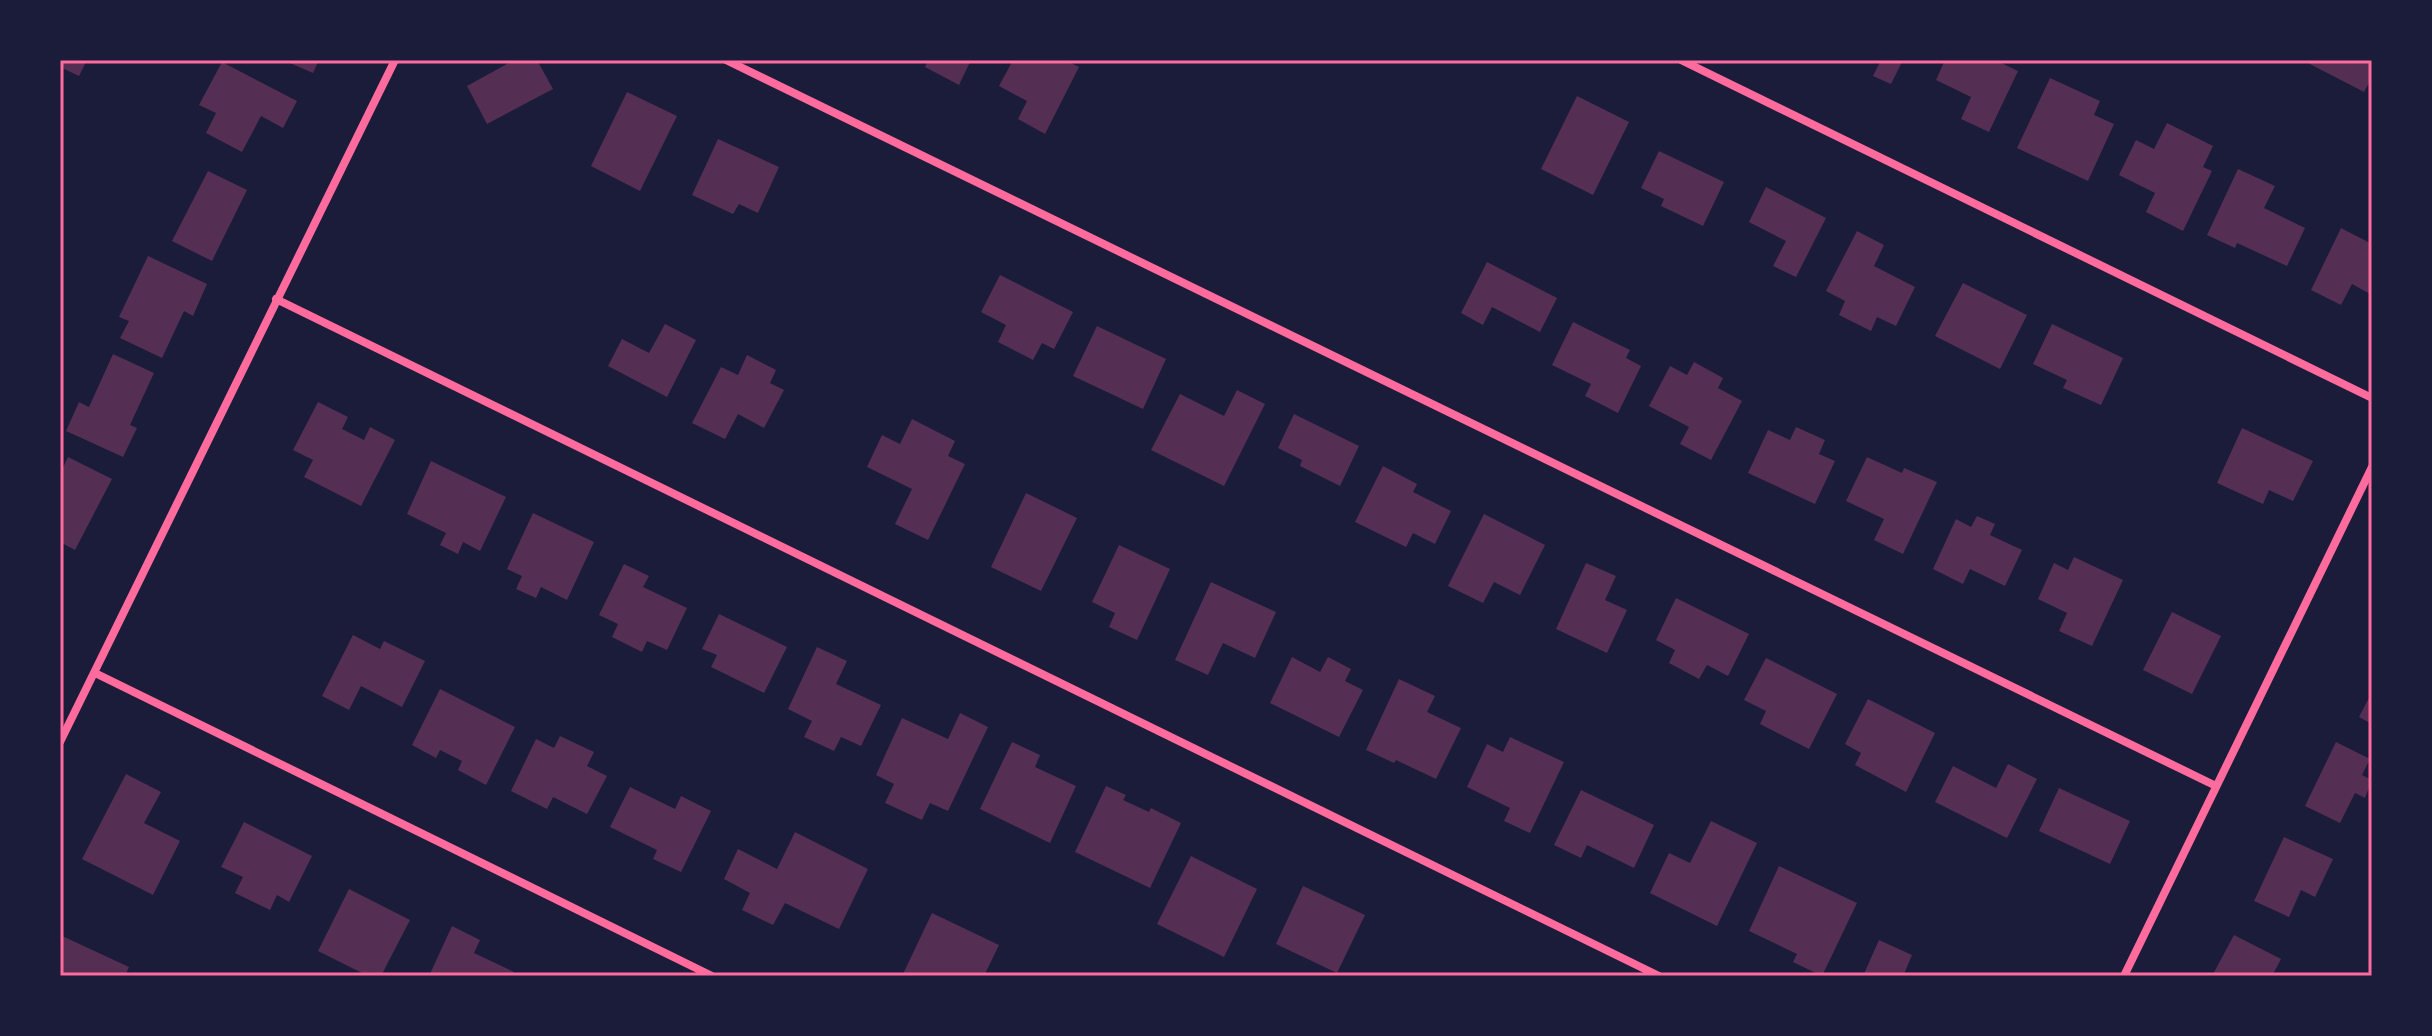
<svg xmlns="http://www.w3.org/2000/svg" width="2432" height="1036" viewBox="0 0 2432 1036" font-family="Jost,sans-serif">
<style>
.building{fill:#542f53}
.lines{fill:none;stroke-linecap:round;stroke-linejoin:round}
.minor{stroke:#ff6b9d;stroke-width:8}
.neatline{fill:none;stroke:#ff6b9d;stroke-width:3}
</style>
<rect width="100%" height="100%" fill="#1b1b3a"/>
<path class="building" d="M60 60H87L79 76 60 67Z
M283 60H319L313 73Z
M514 60H537L553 89 487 124 467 86Z
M923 60H971L959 85 925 67 927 62Z
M1013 60H1065L1079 67 1045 134 1018 119 1027 101 999 86Z
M1881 60H1903L1891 84 1873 76Z
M1945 60H1995L2018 71 1989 132 1961 119 1971 97 1936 80Z
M2302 60H2372V82L2370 81 2364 92Z
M222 62 297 101 283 128 261 116 242 152 206 133 216 113 199 105Z
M2050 78 2100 101 2094 115 2114 124 2088 181 2017 148Z
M627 92 677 116 640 191 591 166Z
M1577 96 1629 122 1593 195 1541 169Z
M2167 123 2213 146 2203 167 2212 171 2183 231 2146 212 2155 193 2119 175 2136 140 2154 149Z
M718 139 779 167 758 213 739 204 733 214 692 195Z
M1659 151 1724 182 1703 226 1661 206 1664 199 1641 188Z
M2238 169 2275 186 2264 208 2305 228 2287 266 2237 243 2235 248 2207 235Z
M208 171 247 190 212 261 172 241Z
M1766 187 1826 218 1796 277 1773 266 1786 241 1749 222Z
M2341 228 2372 244V295L2352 284 2341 305 2311 290Z
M1857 231 1884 245 1874 266 1915 287 1896 326 1877 317 1871 331 1839 315 1845 301 1826 291Z
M148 256 207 284 193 316 184 311 162 358 120 338 129 321 119 317Z
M1487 262 1557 298 1540 332 1492 307 1483 325 1461 313Z
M1000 275 1073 312 1054 349 1042 343 1033 360 998 342 1006 325 981 312Z
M1963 283 2027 315 2000 369 1935 336Z
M1573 322 1630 350 1626 358 1641 366 1618 413 1585 396 1591 384 1552 365Z
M665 324 696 340 667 397 608 366 622 339 649 353Z
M2052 324 2123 358 2101 405 2063 388 2067 380 2033 364Z
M1097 326 1166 359 1143 409 1073 376Z
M113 354 154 373 130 425 137 428 123 457 66 431 79 402 89 407Z
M747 355 776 370 770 383 784 390 764 428 738 414 725 439 692 423 721 367 738 375Z
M1694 362 1723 378 1718 388 1742 401 1711 460 1680 444 1689 427 1649 406 1670 366 1687 375Z
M1237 390 1265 404 1224 486 1151 450 1180 394 1224 416Z
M318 402 348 417 342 429 364 440 370 427 395 440 361 506 304 477 313 460 293 450Z
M1294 414 1359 446 1340 486 1300 466 1302 460 1278 448Z
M912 419 955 441 948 456 965 464 928 540 895 524 912 489 867 467 882 435 900 444Z
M1796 427 1825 440 1819 454 1835 461 1815 504 1748 473 1768 430 1790 440Z
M2242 428 2313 461 2293 501 2269 490 2263 504 2217 483Z
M68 457 112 479 75 550 60 542V474Z
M1867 457 1902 473 1904 468 1937 482 1903 554 1874 540 1884 519 1846 501Z
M431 461 506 497 480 551 463 542 458 554 440 545 446 533 407 514Z
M1383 466 1417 484 1413 492 1451 511 1435 544 1413 533 1406 547 1355 522Z
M1026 493 1077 518 1041 591 991 567Z
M533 513 594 542 567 600 541 587 536 598 516 589 522 576 507 569Z
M1484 514 1545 545 1520 595 1494 582 1483 603 1448 586Z
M1977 516 1995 524 1990 535 2022 550 2005 586 1970 569 1963 584 1933 569 1956 519 1971 527Z
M1119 545 1170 569 1137 640 1109 627 1115 613 1092 602Z
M2074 557 2123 580 2092 646 2059 631 2067 613 2038 599 2054 563 2068 570Z
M1586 563 1616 576 1605 600 1627 610 1607 653 1556 629Z
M624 564 649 576 643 587 687 608 667 650 647 641 642 652 612 637 618 624 599 615Z
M1211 582 1276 612 1255 658 1223 643 1208 675 1175 660Z
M1676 598 1749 634 1728 676 1707 665 1699 679 1669 663 1675 650 1656 640Z
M2172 612 2221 636 2192 694 2143 670Z
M719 614 787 647 764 693 711 667 717 655 702 649Z
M353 635 380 649 384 641 425 661 402 707 361 686 349 710 322 696Z
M817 647 847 661 836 684 881 705 861 746 841 737 834 751 804 737 812 721 788 709Z
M1292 657 1320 672 1328 657 1351 669 1345 681 1363 690 1339 737 1270 703Z
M1766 658 1837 694 1809 749 1760 724 1766 711 1744 700Z
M1399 679 1435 696 1427 712 1461 728 1436 779 1396 760 1394 763 1366 750Z
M440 689 515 727 486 785 458 770 462 761 440 750 436 758 412 745Z
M2372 692V724L2359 717Z
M1868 699 1935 733 1906 792 1855 765 1861 753 1845 744Z
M960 713 988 727 948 811 930 803 922 820 885 803 894 784 876 775 902 718 948 739Z
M560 736 594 752 587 766 607 776 587 814 553 797 547 809 511 791 536 739 554 748Z
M1510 737 1564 762 1530 833 1504 821 1510 808 1467 787 1487 744 1503 752Z
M1012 742 1040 755 1035 767 1076 786 1050 843 980 809Z
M2336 742 2370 759 2362 775 2372 780 2365 798 2355 793 2340 823 2305 806Z
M2008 764 2037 779 2007 838 1935 802 1953 766 1996 788Z
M126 774 161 792 144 823 180 841 153 895 82 859Z
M1106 786 1126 795 1123 800 1149 812 1151 808 1181 823 1150 888 1075 852Z
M630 787 675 809 681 796 711 811 681 872 653 859 657 850 610 827Z
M2059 788 2130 821 2110 864 2039 831Z
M1581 790 1654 825 1634 868 1587 845 1581 858 1554 845Z
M1711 821 1757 843 1717 926 1650 893 1669 853 1690 863Z
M244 822 312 856 289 902 277 895 270 910 235 893 243 877 221 867Z
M795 832 868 869 839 929 785 903 773 925 742 910 750 893 724 879 738 849 777 869Z
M2284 837 2333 859 2315 897 2301 890 2289 917 2254 901Z
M1191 856 1257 889 1224 957 1157 924Z
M1779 866 1857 903 1822 976 1793 962 1797 954 1749 931Z
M1303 886 1365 915 1337 973 1276 944Z
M349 889 410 920 381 976H368L318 951Z
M932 913 999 945 984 976H902Z
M452 926 480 940 474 953 514 972 512 976H429Z
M60 935 129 967 125 976H60Z
M2234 935 2281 959 2272 976H2212Z
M1879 940 1912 955 1904 974 1909 976H1863Z"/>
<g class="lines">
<path class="minor" d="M726 60 2216 786
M1681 60 2372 398
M276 299 1659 976
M95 673 712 976
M60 742 395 60
M2124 976 2372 467"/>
</g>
<rect width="2432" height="1036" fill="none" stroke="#1b1b3a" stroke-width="124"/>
<rect x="62" y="62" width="2308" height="912" class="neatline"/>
</svg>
